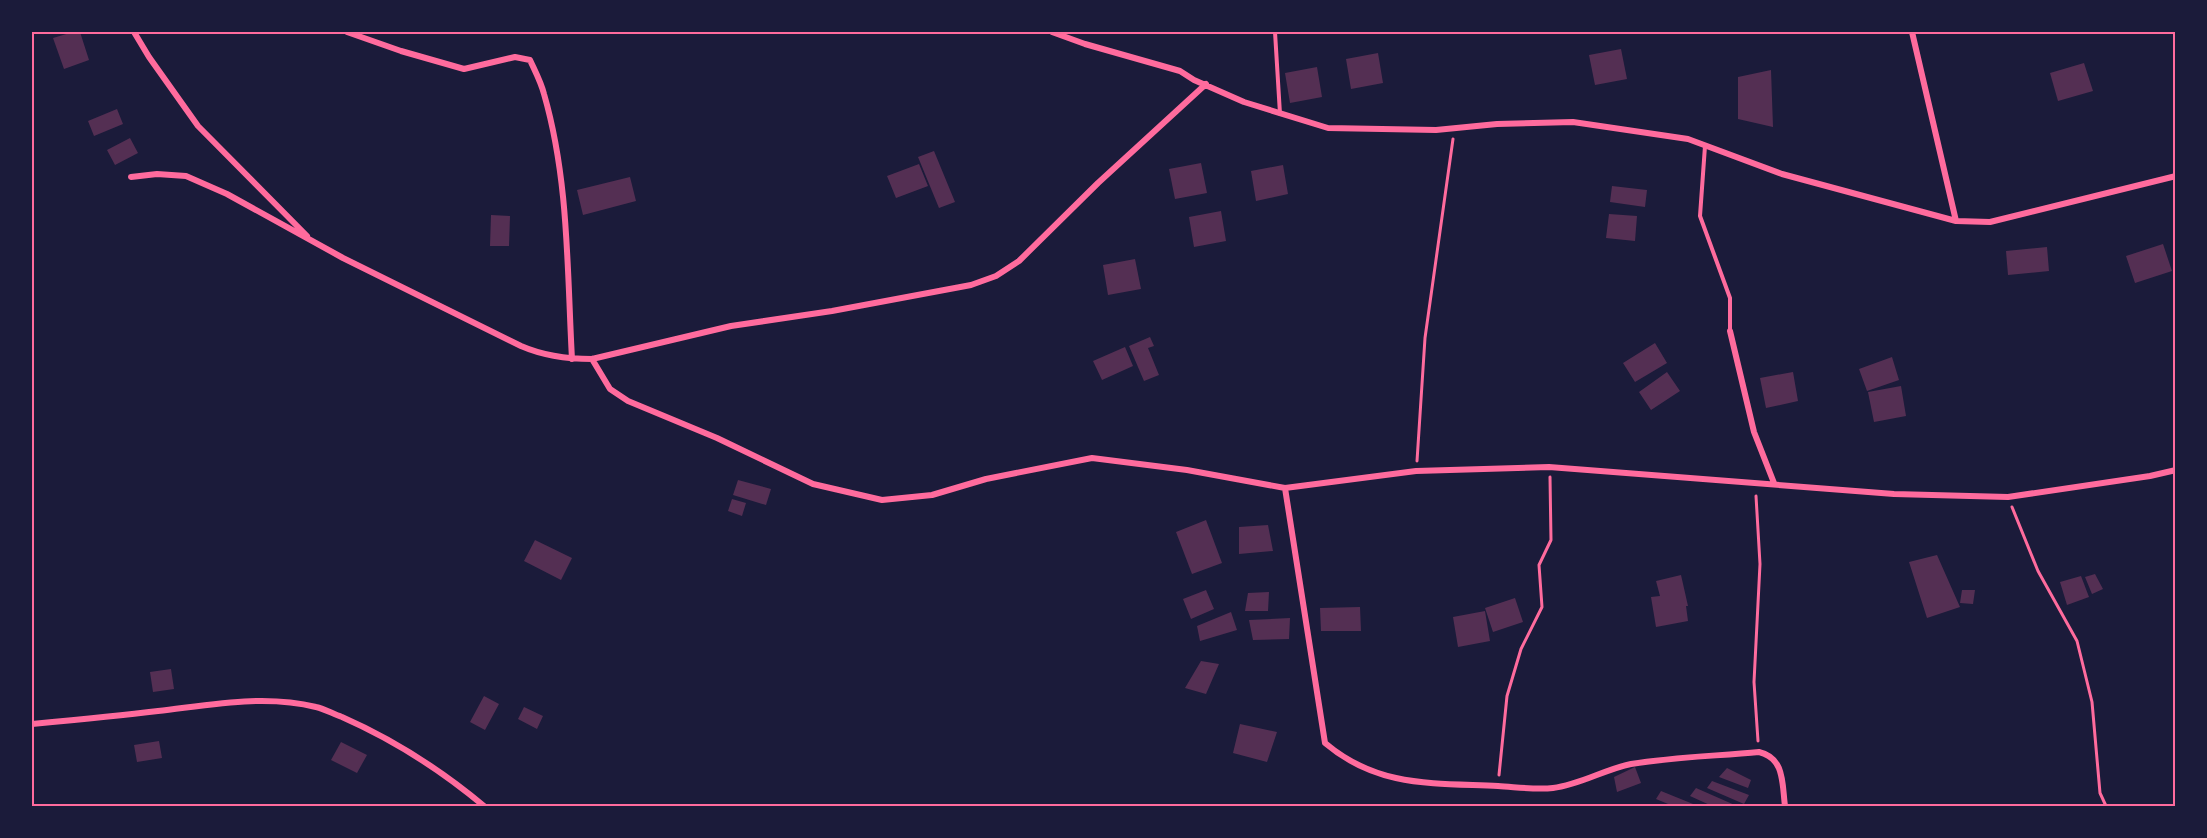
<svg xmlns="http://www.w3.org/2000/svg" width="2207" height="838" viewBox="0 0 2207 838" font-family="Figtree,sans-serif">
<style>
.building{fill:#542f53}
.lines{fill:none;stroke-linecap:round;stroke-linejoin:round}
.path{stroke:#ff6b9d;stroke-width:3}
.service{stroke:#ff6b9d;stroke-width:4}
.minor{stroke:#ff6b9d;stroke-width:6}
.neatline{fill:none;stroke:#ff6b9d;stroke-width:2}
</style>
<rect width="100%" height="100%" fill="#1b1b3a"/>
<path class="building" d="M73 32H80L89 60 64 69 53 38Z
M1621 49 1627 79 1595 85 1589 55Z
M1378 53 1383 83 1351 89 1346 59Z
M2084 63 2093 91 2058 101 2050 73Z
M1317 67 1322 97 1290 103 1285 73Z
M1771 70 1773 127 1738 119V77Z
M117 109 123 124 94 136 88 121Z
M130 138 138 153 115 165 107 150Z
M934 151 955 202 939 208 918 157Z
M1201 163 1207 193 1175 199 1169 169Z
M919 164 928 186 896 198 887 176Z
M1283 165 1288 194 1256 201 1251 171Z
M630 177 636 201 583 215 577 190Z
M1612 186 1647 190 1645 207 1610 202Z
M1221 211 1226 241 1194 247 1189 217Z
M1609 214 1637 216 1635 241 1606 238Z
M491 215 510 216 509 246H490Z
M2163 244 2172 271 2135 283 2126 256Z
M2047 247 2049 271 2008 275 2006 251Z
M1135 259 1141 289 1108 295 1103 265Z
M1150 337 1154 346 1148 348 1159 375 1144 381 1129 346Z
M1655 343 1667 363 1635 382 1623 363Z
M1125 347 1133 366 1102 380 1093 361Z
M1892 357 1899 380 1867 391 1859 369Z
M1667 372 1680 391 1651 410 1639 392Z
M1793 372 1798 401 1766 408 1760 378Z
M1901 386 1906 416 1874 422 1868 392Z
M738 480 771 489 766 505 733 495Z
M732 499 746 503 742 516 728 511Z
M1206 520 1222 563 1192 574 1176 532Z
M1268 525 1273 551 1239 554V527Z
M535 540 572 558 561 580 524 561Z
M1937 555 1960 607 1927 618 1909 562Z
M2095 574 2103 589 2092 594 2085 577Z
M1681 575 1688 606H1686L1688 621 1656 627 1651 597 1660 596 1656 581Z
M2081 576 2089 597 2067 605 2060 582Z
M1206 590 1214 609 1191 619 1183 599Z
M1962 590H1975L1973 604 1960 603Z
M1269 592 1268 611H1245L1248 593Z
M1515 598 1523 622 1493 632 1485 608Z
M1360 607 1361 631H1321L1320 608Z
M1485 611 1490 641 1458 647 1453 617Z
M1231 612 1237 630 1200 641 1197 626Z
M1290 618 1289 639 1253 640 1249 620Z
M1201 661 1219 664 1206 694 1185 688Z
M171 669 174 689 153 692 150 672Z
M484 696 499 704 485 730 470 722Z
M524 707 543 716 537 729 518 719Z
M1240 724 1277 732 1267 762 1233 753Z
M159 741 162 758 137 762 134 745Z
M341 742 367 755 357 773 331 760Z
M1635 767 1641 783 1617 792 1614 777Z
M1727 768 1751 780 1748 788 1719 777Z
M1712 781 1749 795 1744 804 1707 788Z
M1696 788 1737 806H1712L1690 796Z
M1661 791 1698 806H1673L1656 799Z"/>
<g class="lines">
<path class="path" d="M1417 461 1425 338 1453 139
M1756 496 1760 564 1754 682 1758 741
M2012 507 2038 571 2077 641 2092 702 2100 793 2106 806
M1499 775 1507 696 1521 649 1542 607 1539 565 1551 540 1550 477"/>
<path class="service" d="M1275 32 1280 114
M1705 146 1700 216 1730 298V331"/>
<path class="minor" d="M134 32 149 57 198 126 307 236
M347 32 401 51 464 69 515 57 530 60C535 71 541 82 544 94 569 180 567 270 572 359
M1052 32 1085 44 1180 71 1194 80 1244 102 1328 128 1436 130 1497 124 1573 122 1688 139 1782 174 1956 221
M1912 32 1956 221 1990 222 2176 176
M131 177 157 174 186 176 227 194 343 258 521 346C544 356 567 359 592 359L731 326 832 311 971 285 996 276 1019 261 1098 183 1206 84
M1730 331 1754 432 1774 483
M592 359 610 389 628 401 717 438 813 484 882 500 932 495 986 479 1092 458 1187 470 1285 488
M32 724C74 720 116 716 158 711 210 705 264 694 316 707 325 709 333 714 342 717 392 739 442 771 484 806
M1785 806C1782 784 1785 758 1759 752 1717 756 1673 757 1631 764 1605 769 1580 785 1553 788 1535 790 1516 787 1498 786 1434 783 1378 788 1325 743L1285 488 1416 471 1549 467 1894 494 2008 497 2150 476 2176 470"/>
</g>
<rect width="2207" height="838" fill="none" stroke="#1b1b3a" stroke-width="66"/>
<rect x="33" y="33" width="2141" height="772" class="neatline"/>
</svg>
